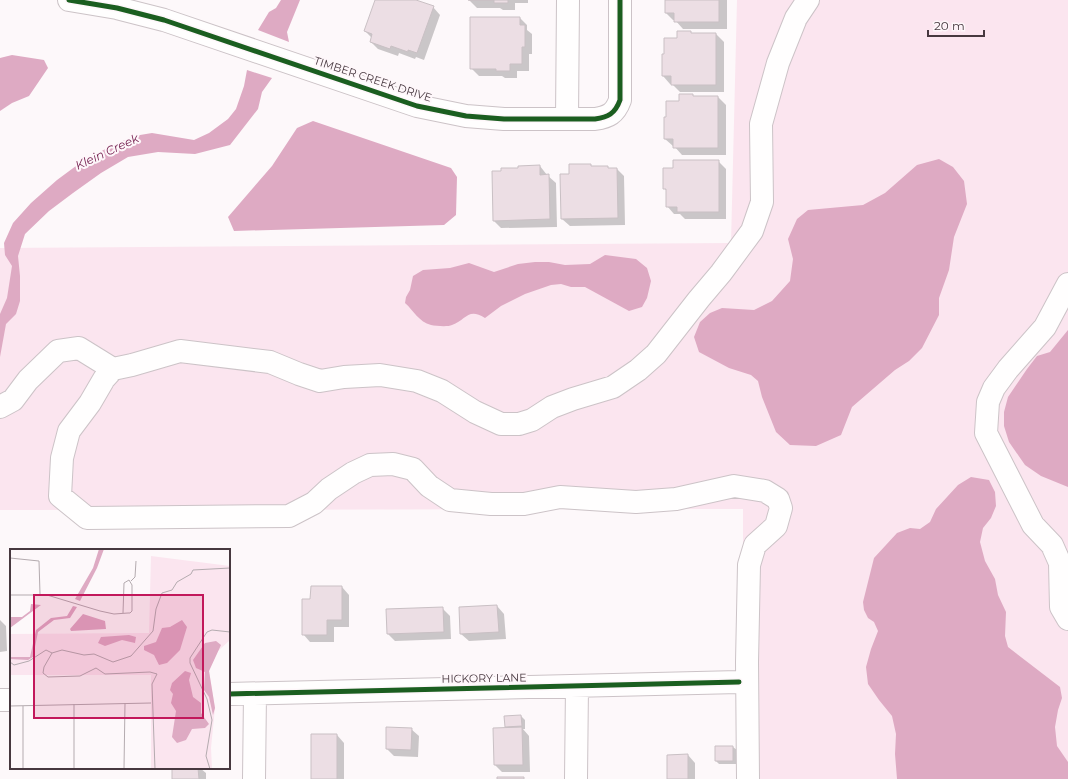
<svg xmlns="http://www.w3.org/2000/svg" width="1068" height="779" viewBox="0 0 1068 779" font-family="Montserrat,sans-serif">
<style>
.green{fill:#fbe5ef}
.water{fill:#deaac3}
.shadow{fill:#0003}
.building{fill:#ecdee4;stroke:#c9c0c4}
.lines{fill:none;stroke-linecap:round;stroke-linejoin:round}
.minor-casing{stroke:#ccc3c7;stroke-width:24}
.minor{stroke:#fffefe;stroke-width:22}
.cycleway-casing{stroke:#fef7fa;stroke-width:8}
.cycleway{stroke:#1b5e20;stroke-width:5}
.labels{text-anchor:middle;stroke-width:4;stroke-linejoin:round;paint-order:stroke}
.street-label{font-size:11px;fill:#47383f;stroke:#fef7fa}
.water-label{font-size:12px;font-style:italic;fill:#741f4f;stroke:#fef7fa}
.inset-road{fill:none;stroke:#b4abaf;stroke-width:1}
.view{fill:#c2185b;fill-opacity:0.15;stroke:#c2185b;stroke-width:2}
.inset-edge{fill:none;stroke:#47383f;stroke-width:2}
</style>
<rect width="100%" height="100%" fill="#fdf8fa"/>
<path class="green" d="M737 0H1068V779H743V509L0 510V248L731 243Z"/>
<path class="water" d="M281 0H300L287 32 289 42 258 30 269 12 276 8Z
M12 55 44 60 48 68 29 96 12 103 0 111V58Z
M247 70 272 78 262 92 258 109 230 145 195 154 158 152 128 157 101 173 73 193 49 211 25 234 18 256 20 276V301L16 314 6 324 0 357V314L7 298 12 266 5 255 4 243 13 223 31 203 57 180 80 163 109 147 134 136 152 133 194 140 209 133 228 119 236 109 244 86Z
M313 121 451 168 457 177 456 215 444 225 234 231 228 217 272 166 297 128Z
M939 159 953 167 964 181 967 204 954 237 949 270 939 298V315L922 348 909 361 895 370 852 407 841 435 816 446 790 445 776 432 762 397 758 381 751 375 729 368 699 352 694 337 700 322 710 313 722 308 754 310 772 301 790 281 793 259 788 239 797 219 808 210 863 205 885 193 917 165Z
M605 255 636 259 647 268 651 281 647 298 642 307 629 311 585 287H571L561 284 551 285 525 294 501 306 485 318C468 307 466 320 452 325 448 327 436 326 431 325 419 322 414 311 405 303L406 297 410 290 413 276 423 270 450 268 469 263 494 272 518 264 535 262H549L565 265 590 264Z
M1068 330V487L1041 476 1025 465 1009 442 1004 426V412L1008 397 1027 369 1037 356 1050 352Z
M971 477 989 480 995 492 996 506 991 518 983 528 980 542 985 561 995 579 998 595 1006 612 1005 636 1008 647 1060 687 1062 698 1058 710 1055 727 1057 746 1068 762V779H897L895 754 896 734 892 716 879 700 868 684 866 667 871 649 878 631 874 622 868 618 864 610 863 602 874 558 897 533 910 528 920 529 930 522 936 509 958 485Z"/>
<path class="shadow" d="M376 0H413L433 7 440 15 424 60 416 57 415 59 399 53 398 56 378 49 371 42 372 38 365 31Z
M469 0H528V3H515V10H503L500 8H477Z
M666 0H727V29H683L675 20H673L666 13Z
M520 18 527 25V30L532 34V54H529V71H517V78H505L502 76H479L471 68Z
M690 32 693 34H716L724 42V92H680L672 84H670L663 76 665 55 678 39Z
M692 95 695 97H718L726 105V155H682L674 146H673L665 139 680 102Z
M718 161 726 169V219H685L680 214H674L667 206V191L664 188 674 169Z
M590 165 593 167H607L610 169H617L624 176 625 225 570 226 562 219 570 175Z
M540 166 547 175 556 183 557 227 501 228 494 221 502 172Z
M342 587 349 595V627H334V642H310L303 634 311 600Z
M497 606 504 614 506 639 469 641 461 634Z
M442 608 450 616 451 639 395 641 388 634Z
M10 619H11V638Z
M0 620 6 626 7 651 0 652Z
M521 716 525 720V729H523L529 736 530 772H502L495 765 508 729 506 726Z
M411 729 419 736 418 757 394 756 387 749Z
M337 735 344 743V779H312Z
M716 747H733L737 750 736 764H719L716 761Z
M688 755 695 763V779H668Z
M173 768H200L206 773V779H173Z"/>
<path class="building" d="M375 0H416L434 6 417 53 408 50V52L391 46 390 49 370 42 372 34 364 31Z
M468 0H508V3H494V0Z
M665 0H719V22H674V13H665Z
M470 17H520V25H525V47H522V64H510V71H496V69H470Z
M677 31H691V33H716V85H671V76H662V54H664V38H677Z
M679 94H693V96H718V148H673V139H664V117H666V101H679Z
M673 160H719V212H677V207H666V189H663V168H673Z
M569 164H591V166H608V168H617L618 218 561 219 560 174H569Z
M540 165V175L549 174 550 219 493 221 492 171H501V168H518V166Z
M311 586H342V620H327V635H302V599H310Z
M497 605 499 632 460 634 459 607Z
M443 607 444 632 387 634 386 609Z
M521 715 522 726 505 727 504 716Z
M386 727 412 728 411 750 386 749Z
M522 727 523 765H494L493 728Z
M311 734H337V779H311Z
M715 746H733V761H715Z
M688 754V779H667V755Z
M172 768H198L199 779H172Z
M497 777H524V779H497Z"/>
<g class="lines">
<defs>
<path id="minor" d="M69 0 117 8 164 20 417 106 466 116 504 119H595C608 117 615 114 620 100V0
M567 119 568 0
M1068 284 1045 327 1008 369 994 388 988 402 986 433 1033 525 1052 545 1060 563 1061 607 1068 619
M113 369 132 365 180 351 270 362 299 374 320 381 344 377 380 375 417 381 442 391 475 412 501 424H519L532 420 552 407 573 399 613 387 638 370 656 354 699 299 721 273 752 231 762 202 761 124 778 63 796 18 808 0
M0 407 13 400 28 380 58 351 79 348 113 369 104 379 90 403 69 431 62 458 60 496 87 518 289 516 314 503 329 489 353 473 370 465 393 464 413 469 429 486 450 500 491 504H524L560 497 636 502 676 499 734 486 765 491 778 499 781 508 776 526 755 545 749 565 747 662 748 779
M229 694 739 682
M0 700H11
M254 779 255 694
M576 779 577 686"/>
</defs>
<use href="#minor" class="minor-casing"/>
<use href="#minor" class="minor"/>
<defs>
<path id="cycleway" d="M69 0 117 8 164 20 417 106 466 116 504 119H595C608 117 615 114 620 100V0
M229 694 739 682"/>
</defs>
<use href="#cycleway" class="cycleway-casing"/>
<use href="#cycleway" class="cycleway"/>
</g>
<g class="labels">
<g class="street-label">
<text transform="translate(373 79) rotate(18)" y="4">TIMBER CREEK DRIVE</text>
<text transform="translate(484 678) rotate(-1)" y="4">HICKORY LANE</text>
</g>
<g class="water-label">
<text transform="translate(107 152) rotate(-25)" y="4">Klein Creek</text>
</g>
</g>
<g transform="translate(10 549)">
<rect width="220" height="220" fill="#fdf8fa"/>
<path d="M141 7 220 17V91L208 102 199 122 205 159 201 199 202 220H141V126H0V85L139 84Z" fill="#fbe5ef"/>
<path d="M89 0H94L87 19 70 52 65 50 83 19ZM21 55 31 56 0 79V68H12L20 62ZM63 57 67 58 60 69 44 71 28 83 23 108 18 111 0 110V108H20L26 81 41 69 57 67ZM73 65 95 72 96 80 61 82 60 80ZM172 71 177 78 170 101 157 114 149 116 144 106 134 101V97L146 93 152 79 160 78ZM119 86 126 88 125 94 112 91 95 97 88 94 91 88ZM206 92 211 96 199 122 205 159 203 166 199 148 194 141 195 123 186 119 183 111 195 94ZM175 122 181 124 179 131 183 148 191 154V164L199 175 195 179 182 180 176 191 167 194 162 188 166 162 161 154 163 145 160 141 162 134Z" fill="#deaac3"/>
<path class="inset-road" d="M0 9 29 12 30 45M121 32 125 28 126 12M0 46H37L90 62 104 65 118 64H120L122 62V36L119 31 114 34 113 64M42 104 52 101 74 106 84 105 103 113 121 107 143 82 146 60 152 44 162 41 167 33 181 25 183 21 220 19M0 113 4 116 19 112 36 101 42 104 34 118 33 124 38 128 70 127 86 119 95 125 140 123 147 125 142 135 145 220M0 157 141 154M13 220V157M64 220V155M114 220 115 154M200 220 196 207 202 171 197 150 180 114V109L197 83 202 81 220 83"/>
<path class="view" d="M24 46H193V169H24Z"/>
<rect width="220" height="220" class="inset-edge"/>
</g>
<path d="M928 30v6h56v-6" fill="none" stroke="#47383f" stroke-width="2"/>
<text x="934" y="30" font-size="12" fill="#47383f" stroke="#fef7fa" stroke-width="3" paint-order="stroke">20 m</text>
</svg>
